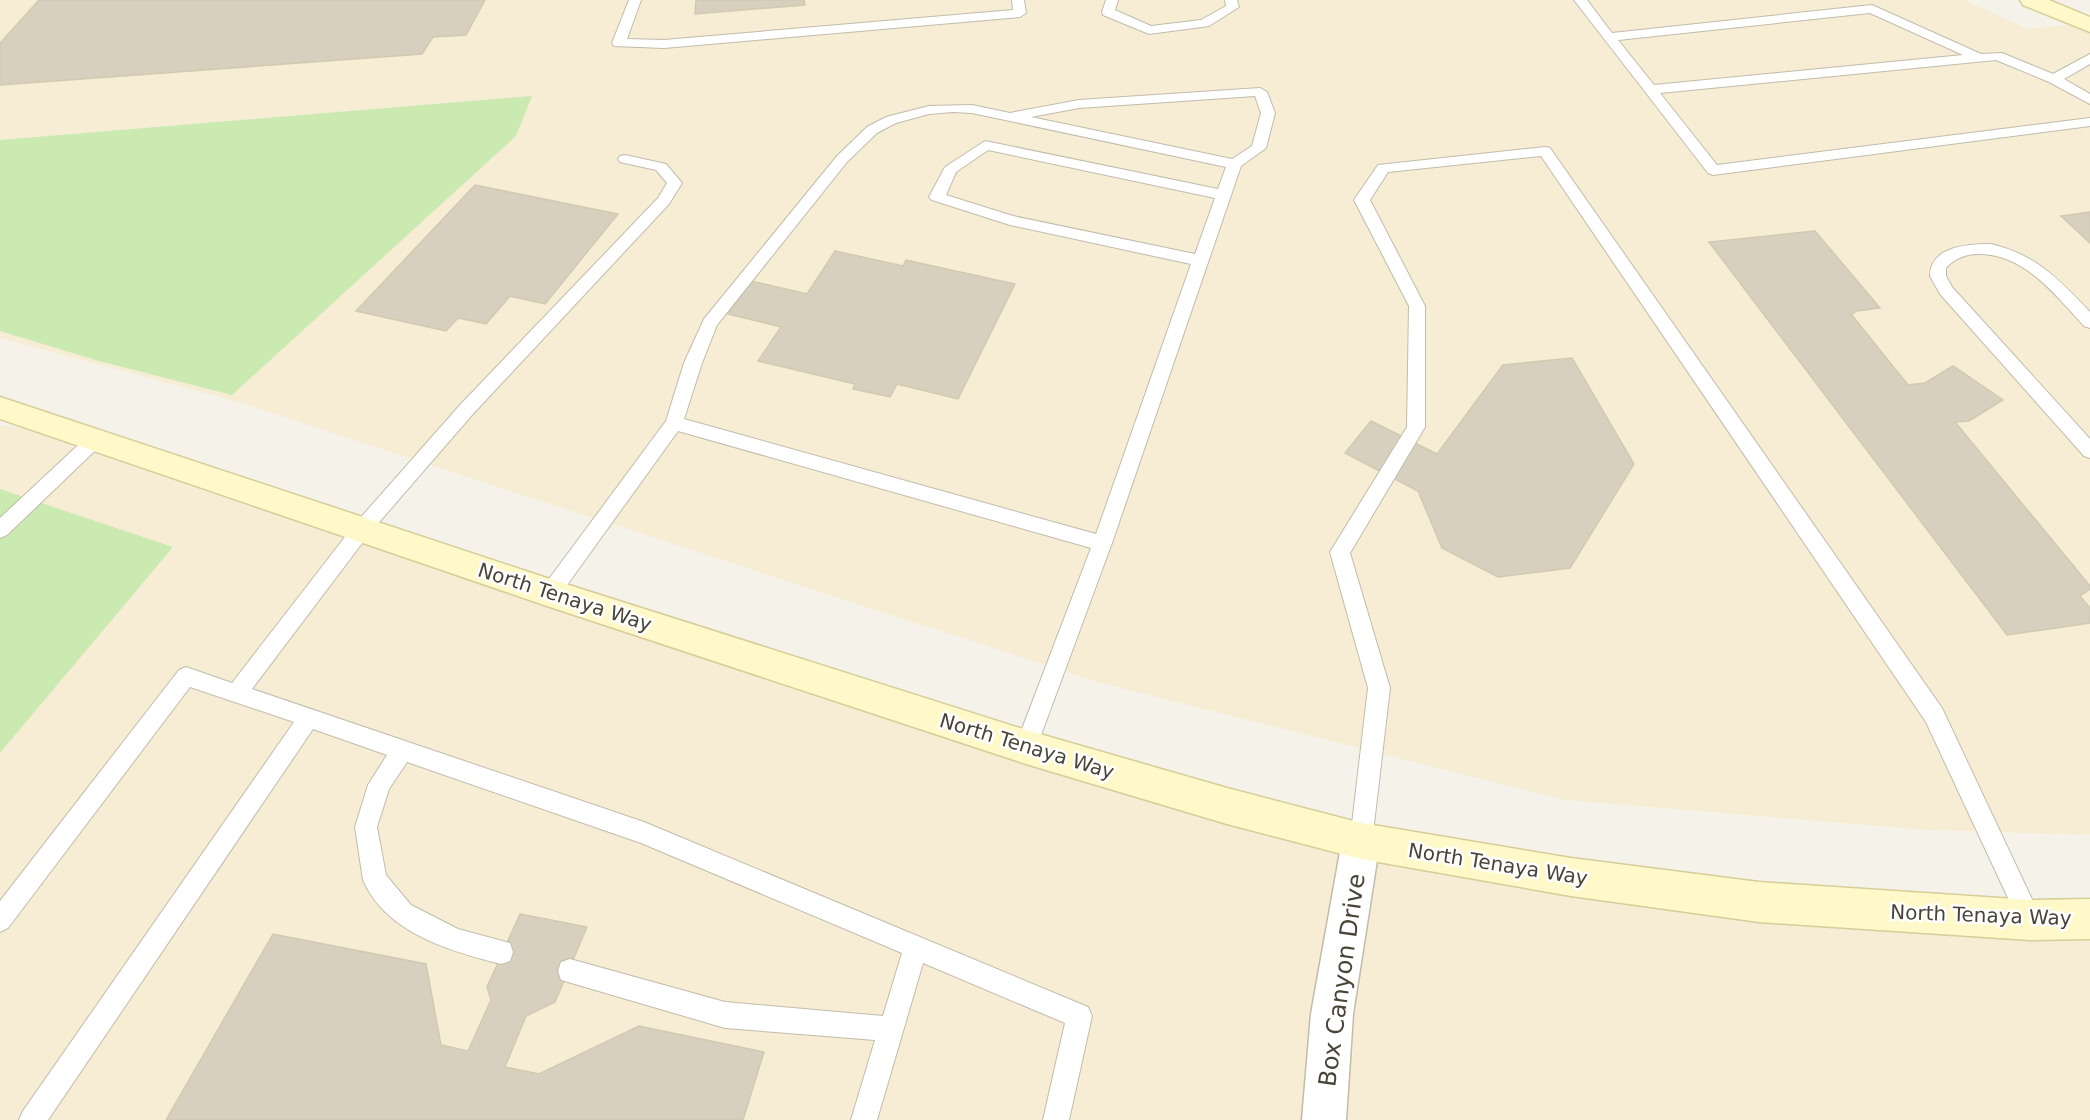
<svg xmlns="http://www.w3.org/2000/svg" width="2090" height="1120" viewBox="0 0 2090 1120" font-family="'DejaVu Sans',sans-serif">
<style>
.commercial{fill:#f7ecd4}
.green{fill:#caeab1}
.building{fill:#d7d0be;stroke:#d2c9b1;stroke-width:1.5}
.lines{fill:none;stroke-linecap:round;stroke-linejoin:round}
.lane-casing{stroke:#c1bcab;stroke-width:2}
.street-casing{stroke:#c1bcab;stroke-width:3}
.secondary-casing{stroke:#d6cd98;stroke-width:3}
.lane{fill:#fff;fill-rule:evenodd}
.street{fill:#fff;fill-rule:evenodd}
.secondary{fill:#fff8c9;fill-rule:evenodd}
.labels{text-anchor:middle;stroke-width:5;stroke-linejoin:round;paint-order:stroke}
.street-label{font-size:20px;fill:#494437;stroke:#fff}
.near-street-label{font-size:24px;fill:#494437;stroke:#fff}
</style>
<rect width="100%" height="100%" fill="#f5f3e9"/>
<path class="commercial" d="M0 0H1964L2028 29 2090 23V835L1926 830 1565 800 1097 682 231 400 0 338Z
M0 425 96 439 1026 747 1571 877 2090 919V1120H0Z"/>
<path class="green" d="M532 96 516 136 232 395 99 361 0 331V140Z
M0 489 173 547 0 753Z"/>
<path class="building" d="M39 0H485L466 35 433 37 422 54 0 85V43Z
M696 0H804L805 5 695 14Z
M475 185 618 214 545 304 510 296 486 324 458 318 446 331 356 311Z
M2090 212V243L2061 216Z
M1815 231 1880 308 1857 311 1851 314 1908 385 1925 383 1953 366 2003 400 1969 421 1955 422 2090 586V589L2080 596 2090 608V623L2007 635 1709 242Z
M835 251 903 266 906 260 1015 284 958 399 897 384 890 397 853 389 855 384 758 361 781 327 728 314 751 281 807 294Z
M1572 358 1634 464 1570 568 1498 577 1442 548 1418 491 1345 453 1371 421 1437 454 1503 365Z
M520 914 587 927 555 1002 526 1016 505 1067 539 1074 639 1026 764 1052 743 1120H166L273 934 426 964 441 1045 468 1051 491 1000 487 987Z"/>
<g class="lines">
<defs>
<path id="lane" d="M629 0H641L627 39 664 40 1013 10 1012 0H1024L1026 13 1020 17 664 48 614 46 612 43Z
M1106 0H1118L1115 10 1151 26 1201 20 1226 6 1225 0H1237L1239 7 1209 26 1149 34 1103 15 1102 12Z
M1574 0H1587L1612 33 1872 5 1981 54 2002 53 2053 74 2090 54V64L2064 79 2090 94V104L2049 82 1996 60 1660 93 1717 165 2090 118V126L1713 175 1708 173ZM1870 13 1963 55 1654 85 1618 40Z
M1260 88 1267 92 1275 113 1266 148 1241 166 1112 543 1034 754 1026 757 1018 754 1015 747 1091 548 678 431 557 599 550 601 543 599 540 593 543 587 666 421 684 363 704 319 837 156 867 127 886 117 929 106 972 105 1010 113 1079 100ZM1255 96 1261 113 1252 146 1232 159 1031 117 1079 108ZM953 112 972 113 1226 167 1218 189 985 141 945 167 929 197 932 200 1010 225 1191 264 1096 534 684 419 702 363 717 325 847 162 877 133 896 123 929 114ZM988 150 1215 198 1195 254 1013 216 946 195 956 172Z
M1545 147 1550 148 1942 708 2038 912 2042 920 2038 928 2030 932 2022 928 1926 722 1541 156 1388 172 1370 200 1425 306V427L1350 553 1390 688 1372 841 1369 849 1361 852 1353 849 1350 841 1368 688 1330 552 1407 427 1409 306 1354 200 1378 165Z
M625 155 666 164 682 183 669 204 472 415 369 534 252 689 644 822 1088 1007 1092 1016 1069 1120H1043L1065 1023 923 963 877 1120H851L875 1040 725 1028 561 980 558 971 561 962 570 959 725 1002 883 1016 902 953 641 843 407 762 389 789 377 827 386 875 411 905 458 929 510 943 513 952 510 961 501 964C450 951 386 933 363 880L355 827 368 785 387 755 313 729 48 1120H19L23 1111 294 722 190 687 8 928 0 932V901L179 670 186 667 232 683 355 524 460 405 658 198 667 183 656 170 620 162 618 159 620 156Z
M1991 244C2037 255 2058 279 2090 312V328L2084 326C2056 296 2025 254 1979 254 1966 254 1955 258 1946 268V276L1952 287 2090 439V458L2084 456 1940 294 1930 276C1930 246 1969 244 1991 244Z
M96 432 102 434 105 439 102 444 7 535 0 538V518L90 434Z"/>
<path id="street" d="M1361 823 1375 828 1380 841 1353 1014 1346 1120H1302L1311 1014 1342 841 1347 828Z"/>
<path id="secondary" d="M2020 0H2049L2090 17V32L2023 5Z
M0 397 550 579 1026 730 1227 788 1361 823 1571 858 1759 882 2030 900 2090 899V939L2030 940 1759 922 1571 896 1361 859 1227 824 1026 764 550 607 0 419Z"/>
</defs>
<use href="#lane" class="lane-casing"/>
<use href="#street" class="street-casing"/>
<use href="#secondary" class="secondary-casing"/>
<use href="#lane" class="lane"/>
<use href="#street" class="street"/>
<use href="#secondary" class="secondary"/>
</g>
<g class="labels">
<g class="street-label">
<text transform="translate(565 597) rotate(18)" y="7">North Tenaya Way</text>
<text transform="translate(1027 746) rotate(17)" y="7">North Tenaya Way</text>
<text transform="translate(1498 864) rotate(9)" y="7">North Tenaya Way</text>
<text transform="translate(1981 915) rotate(2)" y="7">North Tenaya Way</text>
</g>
<g class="near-street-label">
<text transform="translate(1342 980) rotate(-82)" y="8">Box Canyon Drive</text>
</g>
</g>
</svg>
